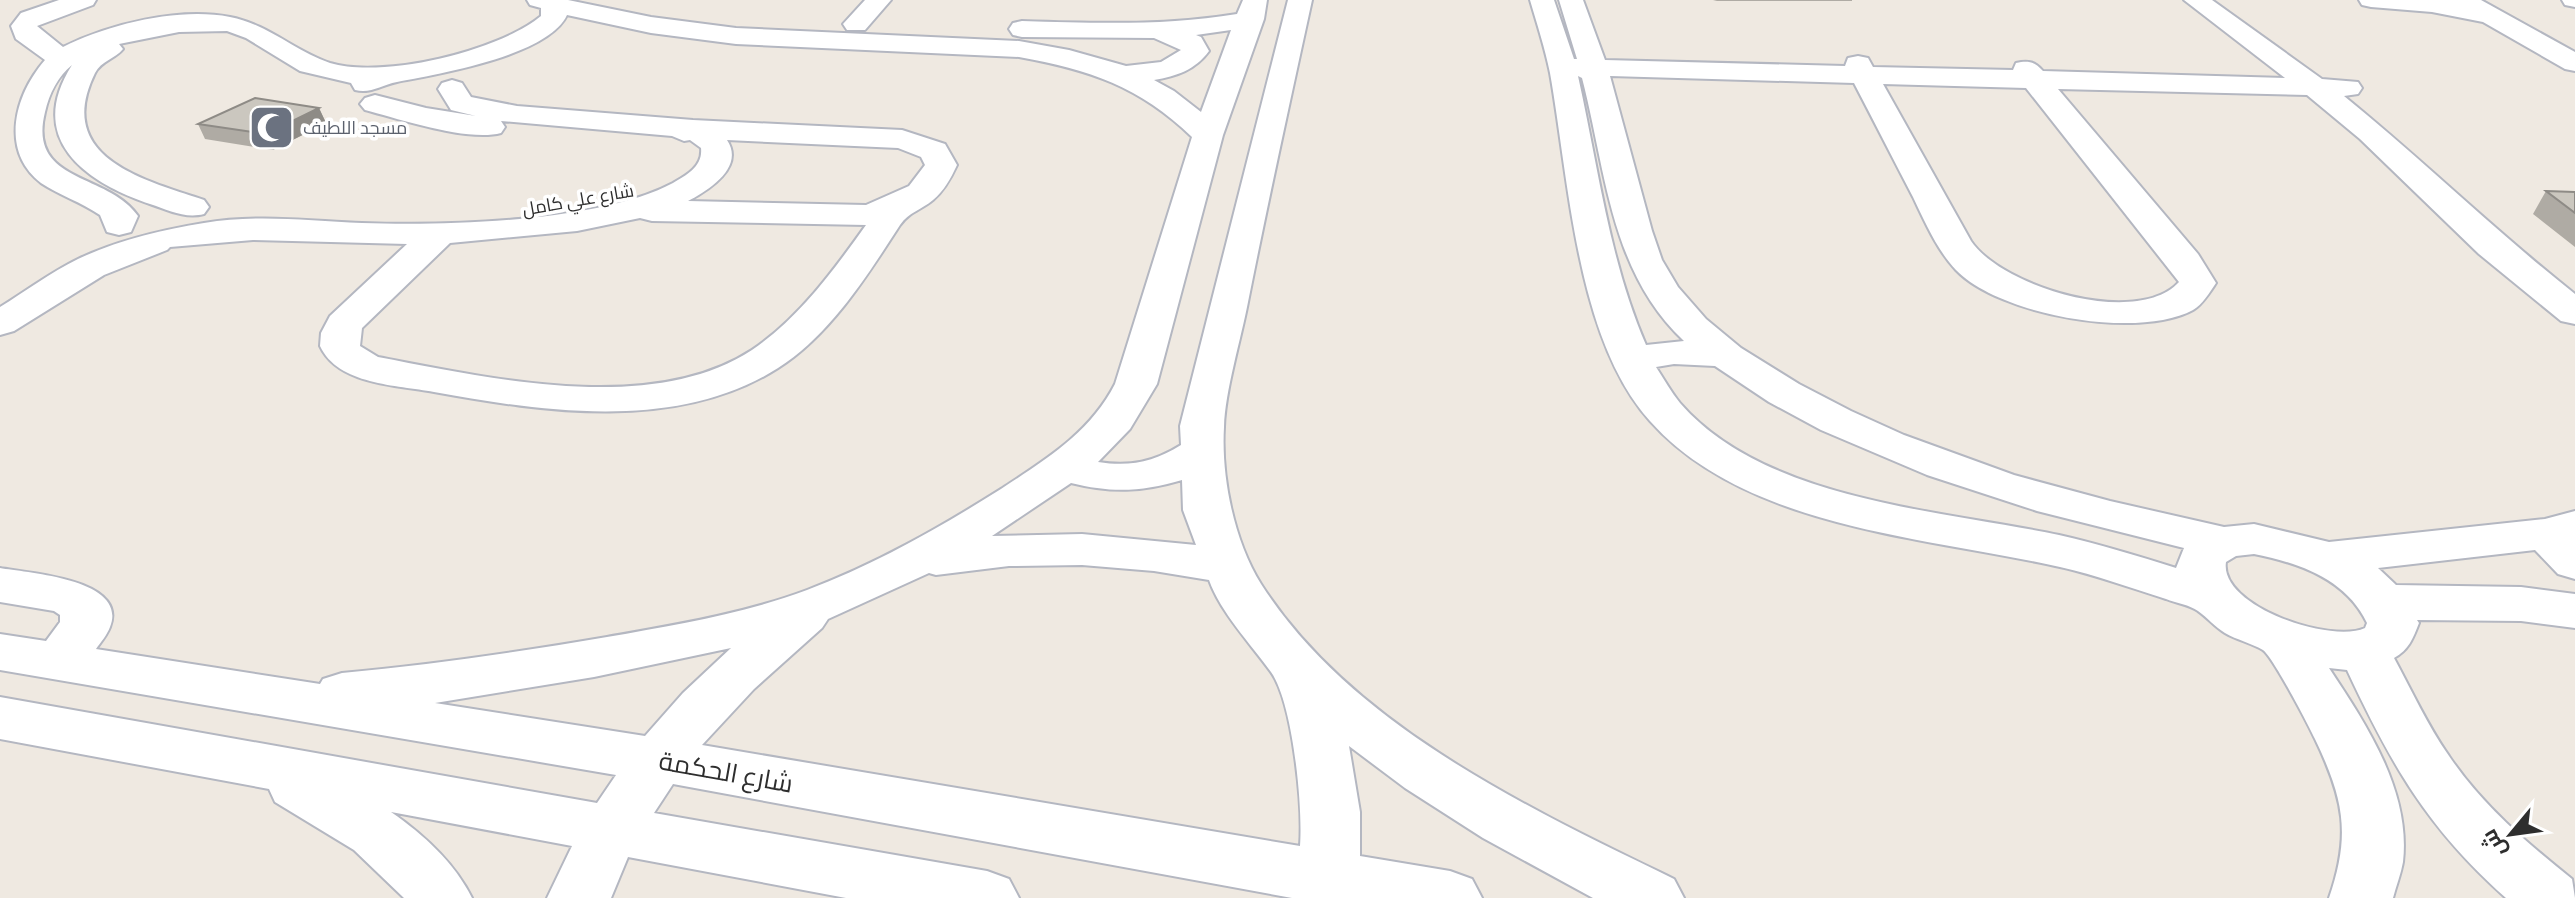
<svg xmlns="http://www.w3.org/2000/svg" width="2575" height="898" viewBox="0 0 2575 898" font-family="'PT Sans Narrow',Cairo,sans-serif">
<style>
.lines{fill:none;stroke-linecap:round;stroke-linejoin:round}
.minor-casing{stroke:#b4b7c1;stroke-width:4}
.minor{fill:#fff;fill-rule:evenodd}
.wall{fill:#afaba4}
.shaded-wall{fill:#8e8b86}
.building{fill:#cbc7bf;stroke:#8e8b86;stroke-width:2}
.labels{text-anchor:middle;stroke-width:7;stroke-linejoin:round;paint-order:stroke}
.far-worship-label{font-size:18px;fill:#5b616d;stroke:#fff;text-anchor:start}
.far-street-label{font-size:18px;fill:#2e2e2e;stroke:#fff}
.near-street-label{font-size:26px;fill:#2e2e2e;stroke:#fff}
</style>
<rect width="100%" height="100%" fill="#efe9e1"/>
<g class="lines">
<defs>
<path id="minor" d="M59 0H96L93 5 37 26 63 47C109 24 179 7 230 17 268 24 294 51 330 63 382 79 499 51 541 16V8L530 5 527 0H568L651 17 736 28 1019 41 1069 50 1126 66 1161 62 1181 50 1154 38 1022 37 1013 35 1009 29 1013 23 1022 21C1094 23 1166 26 1237 14L1243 0H1267L1264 19 1223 135 1157 384 1130 429 1098 462C1130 467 1154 462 1181 445L1180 426 1288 0H1312C1290 101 1268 201 1248 302 1241 339 1225 391 1224 427 1221 477 1234 541 1261 584 1351 725 1528 808 1674 879L1684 898H1593L1483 838 1405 788 1349 746 1360 812V856L1450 871 1472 879 1482 898H1292L673 784 654 813 987 871 1009 879 1019 898H846L628 857 611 898H547L572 846 391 812C424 835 454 862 472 898H404L354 850 275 802 269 789 0 739V697L597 803 616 775 0 670V634L46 641 60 622V615L54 611 0 602V568C28 573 129 579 110 627 107 635 101 642 96 649L320 684 323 679 342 673C431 665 519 652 607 637 674 625 743 614 807 590 876 564 939 528 1001 489 1045 460 1090 433 1115 384L1192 137C1139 86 1090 70 1019 57L736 44 651 33 567 15C548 56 438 74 397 82 381 85 371 94 355 90L351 83 300 71 246 38 227 31 179 32 119 44 123 49C115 59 101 61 95 73 53 158 144 180 204 200L209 207 204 214C185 219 168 210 150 204 85 182 25 139 72 65 58 76 49 94 45 112 27 184 108 172 138 216L131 232 119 235 107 232 100 215C81 202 59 195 41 183 0 151 14 96 45 60L16 39 11 26 21 13ZM1231 30 1201 112 1174 91 1154 80C1177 76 1195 70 1209 51L1201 37 1196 35ZM1182 480 1183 510 1196 545 1082 534 992 536 1071 483C1111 493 1142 492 1182 480ZM1082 565 1154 571 1209 580C1221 613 1250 643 1271 672 1293 703 1303 807 1300 846L702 745 754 689 822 628 828 619 929 573 936 575 1009 566ZM731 648 683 693 645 736 435 703 594 677Z
M865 0H891L865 30H847L843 24Z
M1530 0H1554L1574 59H1577L1559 0H1583L1605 60 1845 66 1848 58 1858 56 1868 58 1873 67 2013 70 2016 63C2029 60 2035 62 2043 71L2285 78 2184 0H2212L2322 79 2358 82 2362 88 2358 94 2344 96C2423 160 2495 231 2575 294V324L2561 321 2479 254 2360 139 2307 95 2058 89 2198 254 2216 283C2210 292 2202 305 2193 310 2138 340 1999 315 1956 270 1937 250 1925 222 1913 197 1893 159 1874 121 1854 83L1610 76 1652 231 1662 260 1678 287 1706 319 1741 348 1799 384 1851 411 1904 435 2014 475 2110 501 2224 527 2254 524 2329 542 2545 519 2575 511V579L2558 574 2535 550 2378 568 2396 585 2521 587 2575 594V628L2521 621 2417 620 2419 623C2413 638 2409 650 2394 658 2412 691 2427 725 2449 756 2482 805 2527 843 2572 879L2575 898H2506C2427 828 2391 764 2347 670L2329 668C2366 724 2411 791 2403 862 2401 874 2396 886 2393 898H2329C2351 835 2344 799 2315 739 2308 724 2273 657 2263 650 2251 643 2237 640 2225 633 2215 627 2208 618 2198 611 2190 605 2176 603 2166 599 2131 588 2096 575 2060 567 1928 537 1746 529 1650 421 1576 339 1569 179 1550 73 1545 48 1537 24 1530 0ZM1578 76 1582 78C1606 170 1610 272 1684 341L1646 345C1609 260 1598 166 1578 76ZM1883 84 2026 88 2179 282C2137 328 2002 287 1971 241ZM1674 364 1715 366 1769 402 1821 430 1927 475 2037 511 2184 548 2176 568C2138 556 2099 544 2059 535 1940 510 1765 501 1680 403 1671 392 1664 379 1656 367ZM2254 554C2299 563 2346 579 2367 623L2365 628C2331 644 2219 606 2226 562L2236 556Z
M2359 0H2481L2575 52V71L2565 69 2483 22 2432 12 2371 7 2362 5Z
M2562 0H2575V7L2565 5Z
M452 80 462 83 471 97 517 106 693 120 902 130 945 144 957 165C951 178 944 191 933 200 921 210 909 212 900 225 867 276 830 335 778 368 678 432 544 412 434 392 397 385 338 385 320 346L321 333 330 316 407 244 253 240 170 247 167 250 104 275 14 331 0 335V307C26 291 51 272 78 259 118 240 162 230 204 223 256 214 310 221 362 223 446 226 600 222 673 183 687 175 703 166 701 148L690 140 684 141 672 136 501 121 505 127 501 133C468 142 399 119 365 110L360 104 365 98 375 95 426 108 476 116 451 110 438 89 442 83ZM727 140 898 148 921 157 925 165 909 186 866 205 688 201C709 190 745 167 727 140ZM640 218 652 221 866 225C834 270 798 319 752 350 651 416 489 378 378 357L360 346 362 328 450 243 577 231Z"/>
</defs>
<use href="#minor" class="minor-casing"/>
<use href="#minor" class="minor"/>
</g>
<path class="wall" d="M1713 0H1852V1H1717Z
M319 108 326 123 273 150 205 139 198 124Z
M2546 191 2575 192V247L2533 214Z"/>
<path class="shaded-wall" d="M319 108 326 123 273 150 266 134Z"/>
<path class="building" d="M255 98 319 108 266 134 198 124Z
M2546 191 2575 192V213Z"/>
<defs>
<symbol id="mosque-square" viewBox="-11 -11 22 22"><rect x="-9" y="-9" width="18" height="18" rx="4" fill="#6b7280" stroke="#fff"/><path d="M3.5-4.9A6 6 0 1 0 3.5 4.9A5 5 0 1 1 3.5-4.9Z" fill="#fff"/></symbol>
</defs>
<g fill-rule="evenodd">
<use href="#mosque-square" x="246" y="102" width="51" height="51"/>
</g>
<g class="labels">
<g class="far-worship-label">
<text x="303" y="134">مسجد اللطيف</text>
</g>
<g class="far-street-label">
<text transform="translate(578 200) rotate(-10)" y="6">شارع علي كامل</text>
</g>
<g class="near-street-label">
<text transform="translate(726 772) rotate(10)" y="9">شارع الحكمة</text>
</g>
</g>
<g transform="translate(2511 834) rotate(241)" stroke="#ffffff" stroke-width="6" paint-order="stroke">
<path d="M0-6L14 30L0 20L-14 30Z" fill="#2e2e2e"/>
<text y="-12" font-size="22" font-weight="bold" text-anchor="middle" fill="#2e2e2e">ش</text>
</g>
</svg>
